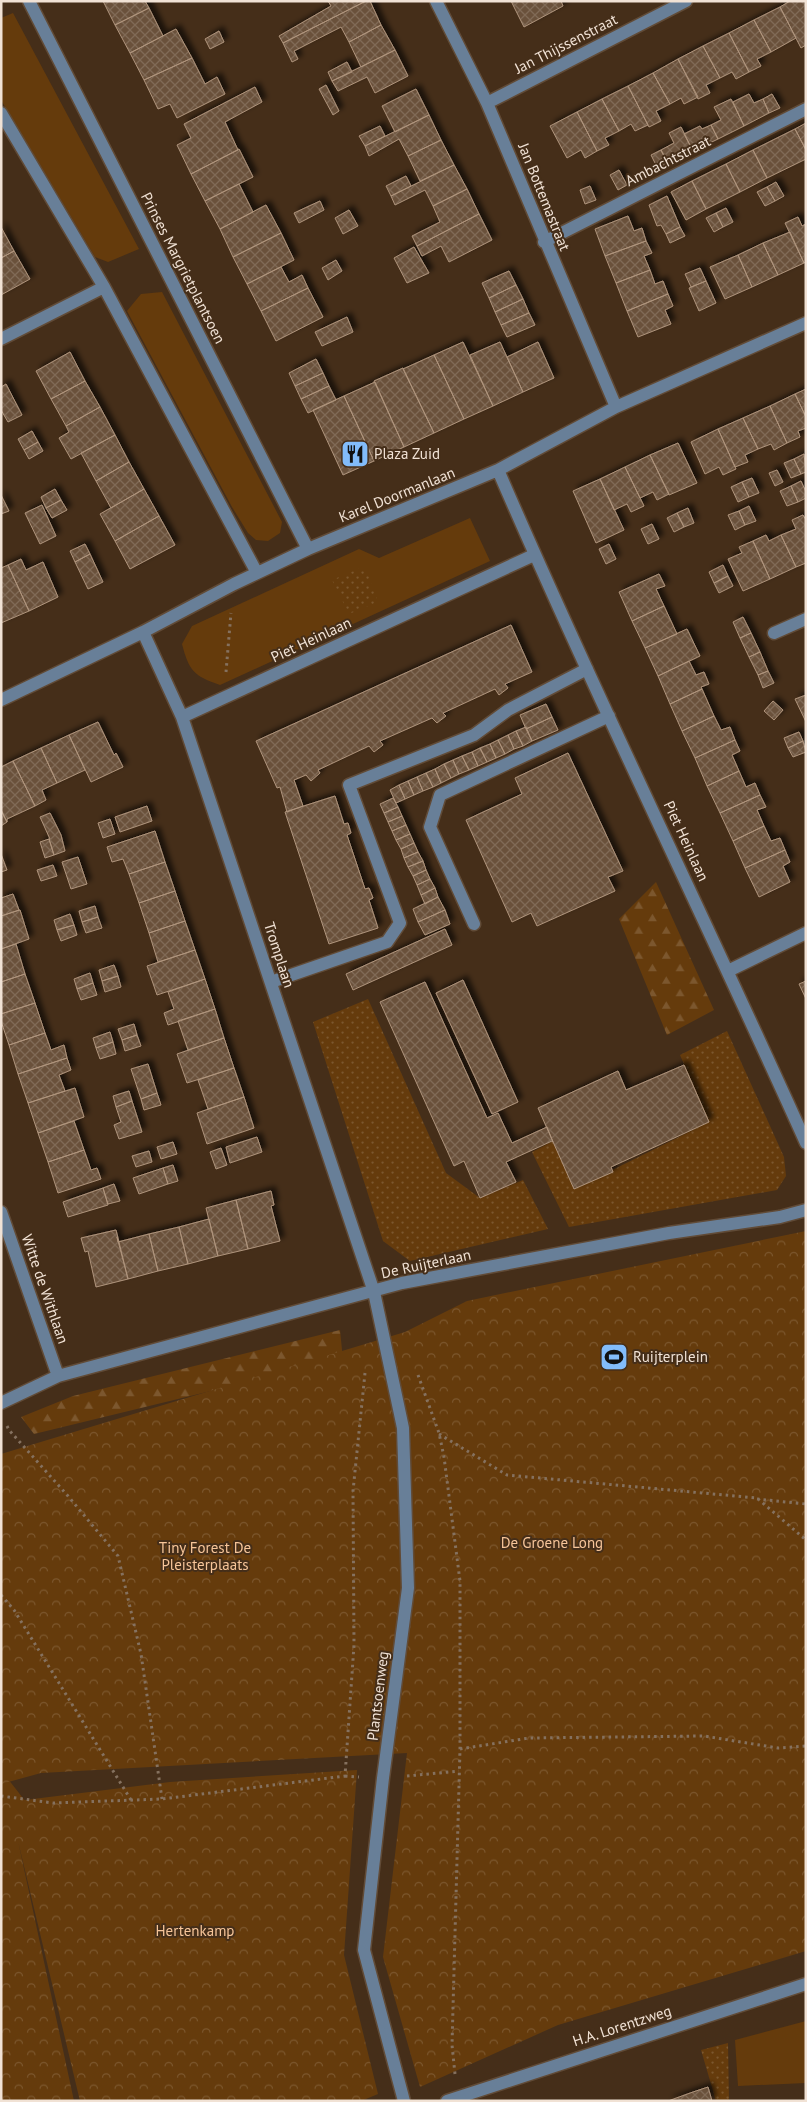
<svg xmlns="http://www.w3.org/2000/svg" width="807" height="2102" viewBox="0 0 807 2102" font-family="'PT Sans',sans-serif">
<style>
.grass{fill:#653b0c}
.forest{fill:url(#forest-firs)}
.park{fill:url(#park-crowns)}
.garden{fill:url(#garden-dots)}
.building{fill:url(#building-cross-hatch);stroke:#af947c;filter:url(#shadow)}
.lines{fill:none;stroke-linecap:round;stroke-linejoin:round}
.minor-casing{stroke:#614b37;stroke-width:15}
.path{stroke:#85715f;stroke-width:3;stroke-dasharray:2.5 4;stroke-linecap:butt}
.minor{stroke:#687f98;stroke-width:12}
.labels{text-anchor:middle;stroke-width:4;stroke-linejoin:round;paint-order:stroke}
.street-label{font-size:15px;fill:#f1e2d5;stroke:#452e19}
.poi-label{font-size:15px;fill:#f1e2d5;stroke:#452e19;text-anchor:start}
.park-label{font-size:15px;fill:#f7c599;stroke:#452e19}
</style>
<defs>
<pattern id="forest-firs" width="22" height="20" patternUnits="userSpaceOnUse" patternTransform="scale(1.25)"><rect width="22" height="20" fill="#653b0c"/><path d="M5 1l3.5 6h-7zM16 11l3.5 6h-7z" fill="#7c572e"/></pattern>
<pattern id="park-crowns" width="20" height="18" patternUnits="userSpaceOnUse" patternTransform="scale(1.25)"><rect width="20" height="18" fill="#653b0c"/><path d="M2 6a3 3 0 1 1 6 0M12 15a3 3 0 1 1 6 0" fill="none" stroke="#7c572e"/></pattern>
<pattern id="garden-dots" width="8" height="8" patternUnits="userSpaceOnUse" patternTransform="scale(1.25)"><rect width="8" height="8" fill="#653b0c"/><path d="M2 2h.1M6 6h.1" fill="none" stroke="#7c572e" stroke-width="1.8" stroke-linecap="round"/></pattern>
<pattern id="building-cross-hatch" width="8" height="8" patternUnits="userSpaceOnUse" patternTransform="scale(1.25)"><rect width="8" height="8" fill="#6a513b"/><path d="M0 0l8 8M0 8l8-8" fill="none" stroke="#806a56"/></pattern>
<filter id="shadow"><feDropShadow dx="4.5" dy="-4.5" stdDeviation="2.5" flood-color="#0009"/></filter>
</defs>
<rect width="100%" height="100%" fill="#452e19"/>
<path class="grass" d="M13 13 139 249 108 262 95 257 1 100V18Z
M162 292 282 522 280 533 268 541 256 540 248 533 232 507 127 311 141 294Z
M470 518 490 561 220 685C194 676 189 671 182 644L192 626 359 549 379 558Z
M1 1770 26 1802 34 1836 1 1853Z
M806 2021V2083L738 2086 735 2040Z"/>
<path class="forest" d="M656 882 714 1010 667 1035 619 919Z
M340 1330 345 1380 285 1373 34 1434 21 1417 73 1396Z"/>
<path class="park" d="M806 1231V1951L558 2025 420 2087 383 1957 407 1753 41 1773 1 1784V1454L405 1332 467 1301Z
M357 1770 344 1955 378 2094 361 2101H80L18 1841 74 2101H1V1803L170 1782Z"/>
<path class="garden" d="M365 566 378 602 349 614 332 580Z
M368 999 446 1173 480 1198 523 1180 548 1229 410 1261 383 1241 313 1022Z
M727 1031 784 1157 786 1176 777 1190 569 1227 532 1152 553 1141 574 1189 709 1122 680 1055Z
M728 2043 729 2101H716L701 2050Z"/>
<path class="building" d="M103 1H145L149 8 115 25Z
M328 1H366L283 43 279 36 331 6Z
M366 1H370L381 25 349 42 341 27 294 51 298 59 292 62 283 43Z
M511 1H561L563 6 524 27Z
M790 1H806V45L801 48 780 7Z
M780 7 796 38 771 52 754 20Z
M149 8 163 36 130 53 115 25Z
M754 20 771 52 757 59 761 66 749 72 729 33Z
M381 25 395 50 361 67 349 42Z
M176 29 192 58 144 80 130 53Z
M219 31 224 42 210 49 205 39Z
M729 33 749 72 736 79 732 72 720 78 703 46Z
M703 46 720 78 706 85 710 93 698 99 678 59Z
M395 50 408 76 375 93 367 77 338 91 332 81Z
M192 58 205 84 217 77 225 94 177 118 170 104 158 109 144 80Z
M678 59 698 97 684 104 681 98 670 104 653 73Z
M347 62 352 72 332 81 328 72Z
M653 73 670 104 656 111 661 121 649 127 628 86Z
M326 85 339 111 333 115 319 89Z
M628 86 648 125 635 131 631 124 619 131 602 99Z
M255 87 262 102 225 122 238 150 191 174 177 145 191 138 184 124Z
M416 89 429 115 395 132 382 106Z
M749 94 754 103 763 99 769 113 744 126 733 102Z
M772 94 780 108 769 113 763 99Z
M602 99 619 131 605 138 609 145 597 151 577 112Z
M731 99 744 126 718 139 711 125 721 120 714 107Z
M577 112 597 151 585 158 581 150 567 158 550 126Z
M429 115 441 140 408 156 399 139 369 156 365 146Z
M806 123V150L795 129Z
M711 125 718 139 693 151 684 134 700 126 702 129Z
M380 126 385 136 365 146 359 136Z
M681 127 693 151 668 164 661 150 674 143 669 133Z
M795 129 806 150V159L767 178 753 150Z
M441 140 454 165 420 181 408 156Z
M239 149 253 177 205 201 191 174Z
M661 150 668 164 658 169 651 155Z
M753 150 767 178 740 192 726 164Z
M726 164 740 192 706 209 692 181Z
M454 165 467 189 433 206 425 190 395 205 391 196Z
M619 170 627 185 618 190 610 175Z
M406 176 411 186 391 196 386 186Z
M692 181 706 209 686 220 671 192Z
M776 182 784 196 775 201 767 187Z
M239 184 253 212 220 229 205 201Z
M590 186 596 200 585 204 580 190Z
M767 187 775 201 765 206 757 192Z
M467 189 479 214 417 246 412 236 440 222 433 206Z
M667 196 680 227 666 234 661 225 657 226 649 205Z
M320 201 324 210 299 223 294 213Z
M266 205 281 233 233 257 220 229Z
M726 208 733 222 723 227 716 213Z
M349 210 358 226 343 234 335 218Z
M716 213 723 227 714 232 706 218Z
M479 214 492 240 449 262 441 246 422 256 417 246Z
M628 216 634 231 642 228 646 241 605 256 595 229Z
M798 217 802 226 806 224V262L804 263 785 223Z
M1 227 14 251 1 258Z
M680 227 685 236 670 243 666 234Z
M790 232 804 263 778 275 763 243Z
M281 233 294 260 247 284 233 257Z
M646 241 652 253 644 256 650 270 616 283 605 256Z
M763 243 778 275 752 287 738 255Z
M414 247 429 273 407 283 394 258Z
M14 251 30 279 1 295V258Z
M738 255 752 287 725 299 710 267Z
M336 260 342 271 328 280 322 268Z
M281 267 289 282 302 275 308 288 261 311 247 284Z
M700 268 706 281 691 287 685 274Z
M650 270 655 284 663 281 668 294 627 311 616 283Z
M509 271 516 285 489 298 482 283Z
M706 281 716 303 699 311 689 288Z
M516 285 523 299 495 312 489 298Z
M308 288 323 317 276 341 261 311Z
M668 294 673 306 665 310 671 324 638 337 627 311Z
M523 299 529 313 501 325 495 312Z
M529 313 535 325 507 337 501 325Z
M347 317 353 332 322 346 315 332Z
M463 342 493 406 464 419 434 355Z
M500 342 523 392 493 406 470 355Z
M538 342 554 378 523 392 507 357Z
M70 352 85 381 51 399 36 371Z
M434 355 464 419 434 433 403 369Z
M316 359 323 373 295 386 289 373Z
M403 368 434 433 404 447 374 381Z
M323 373 329 386 301 399 295 386Z
M85 381 100 407 66 426 51 399Z
M375 382 404 447 374 461 344 396Z
M6 384 22 415 8 422 1 410V387Z
M329 386 336 400 308 413 301 399Z
M806 389V417L795 394Z
M795 394 806 417V428L798 431 800 437 787 443 770 406Z
M344 396 374 461 343 475 313 410Z
M770 406 787 443 774 450 771 444 758 449 743 418Z
M100 407 115 435 71 459 59 438 69 432 66 426Z
M743 418 758 449 745 455 748 462 735 467 718 429Z
M718 429 736 469 723 475 719 467 705 474 691 442Z
M32 431 38 442 24 450 18 439Z
M115 435 129 462 96 481 81 453Z
M38 442 43 451 29 459 24 450Z
M678 443 697 483 669 495 650 455Z
M804 454 806 472 801 474 794 459Z
M650 455 669 494 657 500 653 492 640 498 625 467Z
M794 459 801 474 791 478 784 463Z
M129 462 144 489 111 508 96 481Z
M625 467 644 506 631 512 627 504 614 510 600 479Z
M777 470 783 482 775 486 769 473Z
M752 478 759 493 749 497 742 482Z
M600 479 624 530 596 543 573 491Z
M801 481 806 492V498L798 502 791 486Z
M742 482 749 497 738 502 731 487Z
M791 486 798 502 787 506 780 491Z
M55 489 61 500 46 508 41 497Z
M144 489 159 516 115 541 100 514Z
M1 495 9 511 1 514Z
M61 500 67 510 52 518 46 508Z
M42 505 56 536 40 544 25 513Z
M749 506 756 521 745 525 739 511Z
M688 508 694 523 684 527 677 513Z
M739 511 745 525 735 530 728 515Z
M677 513 684 527 674 532 667 518Z
M803 515 806 520V563L796 567 781 535 796 529 792 520Z
M159 516 175 545 130 569 115 541Z
M652 524 659 539 648 544 641 529Z
M766 535 769 541 781 535 796 567 770 579 753 541Z
M753 541 770 579 743 591 728 559 742 553 739 547Z
M85 544 90 554 75 562 70 551Z
M609 544 616 559 606 564 599 549Z
M90 554 103 582 88 589 75 562Z
M21 559 26 570 43 562 58 597 29 611 8 565Z
M8 565 29 611 1 623V568Z
M723 565 728 576 714 583 709 572Z
M659 574 665 586 656 589 664 606 632 621 619 592Z
M728 576 733 586 719 593 714 583Z
M664 606 677 634 645 648 632 621Z
M743 617 751 633 740 638 733 622Z
M511 625 532 672 505 684 508 688 499 695 495 689 443 713 446 716 437 723 432 718 380 741 383 745 374 752 369 746 318 770 320 773 311 781 306 775 294 780 303 806 287 812 280 787 277 788 256 741Z
M687 629 700 656 658 676 645 648Z
M751 633 760 652 749 657 740 638Z
M760 652 768 671 758 675 749 657Z
M689 661 696 675 704 672 709 684 701 687 702 689 670 704 658 676Z
M768 671 774 683 763 688 758 675Z
M702 689 714 716 682 731 670 704Z
M806 695V722L795 699Z
M773 701 783 710 774 720 764 711Z
M546 704 552 717 526 729 520 715Z
M714 716 721 730 730 727 735 740 695 758 682 731Z
M552 717 558 730 532 741 526 729Z
M98 722 114 755 116 753 123 767 91 782 69 735Z
M526 727 532 741 523 746 516 731Z
M516 731 523 746 514 749 508 735Z
M799 732 803 741 788 748 784 738Z
M69 735 85 770 57 783 41 748Z
M508 735 514 749 505 754 498 740Z
M498 740 505 754 496 758 490 744Z
M735 740 740 751 732 755 739 771 707 786 695 758Z
M803 741 806 752 793 757 788 748Z
M490 744 496 758 487 762 480 748Z
M41 748 57 783 42 790 46 800 35 806 13 761Z
M480 748 487 762 478 766 472 752Z
M472 752 478 766 469 770 462 756Z
M568 753 623 871 608 877 615 891 537 926 531 913 512 922 466 820 522 794 515 778Z
M462 756 469 770 459 774 453 760Z
M453 760 459 774 451 778 444 764Z
M13 761 35 806 7 819V822L1 810V767Z
M444 764 451 778 441 783 435 769Z
M435 769 441 783 433 787 426 773Z
M739 771 746 787 755 783 760 795 720 813 707 786Z
M426 773 433 787 423 791 417 777Z
M417 777 423 791 414 795 408 781Z
M408 781 414 795 405 799 399 785Z
M399 785 405 799 396 803 390 790Z
M760 795 766 807 757 810 764 826 733 841 720 813Z
M335 796 344 824 348 823 351 833 347 835 365 889 369 888 373 898 369 900 378 928 329 944 285 812Z
M393 798 398 807 384 813 380 804Z
M147 806 152 821 120 832 115 817Z
M398 807 402 816 388 822 384 813Z
M1 810 7 822 1 826Z
M50 813 61 835 65 851 54 855 49 839H50L40 817Z
M402 816 406 825 392 831 388 822Z
M110 819 115 834 103 838 98 823Z
M406 825 410 834 396 840 392 831Z
M764 826 771 841 780 838 785 850 745 868 733 841Z
M155 831 165 862 129 874 123 859 112 862 107 847Z
M410 834 414 843 401 849 396 840Z
M49 839 54 855 45 858 40 842Z
M414 843 418 852 404 858 401 849Z
M785 850 790 862 783 866 790 882 759 897 745 868Z
M418 852 423 861 408 867 404 858Z
M1 854 7 870 1 872Z
M78 857 87 884 71 889 62 862Z
M423 861 426 870 413 876 408 867Z
M165 862 175 891 139 903 129 874Z
M53 865 57 876 41 881 37 870Z
M426 870 430 879 417 885 413 876Z
M430 879 435 888 421 895 417 885Z
M435 888 438 897 425 904 421 895Z
M175 891 185 921 149 933 139 903Z
M13 894 19 910 1 916V898Z
M438 897 445 910 418 922 413 909Z
M95 906 98 917 82 922 79 911Z
M20 910 29 939 1 949V916Z
M445 910 450 924 425 935 418 922Z
M70 914 74 925 57 930 54 920Z
M98 917 102 928 86 933 82 922Z
M185 921 195 950 158 962 149 933Z
M74 925 77 935 61 941 57 930Z
M445 929 452 945 353 990 346 974Z
M16 944 25 974 1 982V949Z
M195 950 205 979 157 995 147 966Z
M114 965 118 976 102 981 99 970Z
M90 973 93 983 77 989 74 979Z
M25 974 35 1003 1 1014V982Z
M118 976 121 987 105 992 102 981Z
M205 979 215 1009 168 1025 164 1013 174 1009 168 992Z
M463 980 518 1102 492 1114 436 993Z
M806 981V999L799 984Z
M425 982 487 1118 498 1113 512 1143 547 1127 553 1142 552 1141 506 1162 516 1182 480 1198 464 1161 454 1166 380 1002Z
M93 983 97 995 81 1000 77 989Z
M35 1003 45 1033 9 1045 1 1021V1014Z
M215 1009 224 1038 188 1050 178 1021Z
M134 1024 137 1035 122 1040 118 1029Z
M110 1032 113 1042 96 1048 93 1038Z
M45 1033 51 1050 64 1045 67 1058 18 1074 9 1045Z
M137 1035 141 1046 125 1051 122 1040Z
M224 1038 234 1068 187 1083 177 1054Z
M113 1042 116 1054 100 1059 96 1048Z
M67 1058 71 1070 59 1075 65 1091 28 1103 18 1074Z
M148 1064 157 1093 141 1099 131 1069Z
M684 1065 709 1122 611 1167 613 1172 574 1189 538 1108 618 1071 626 1090Z
M234 1068 244 1097 208 1109 198 1080Z
M75 1088 84 1117 38 1133 28 1103Z
M129 1091 132 1101 116 1107 113 1096Z
M157 1093 161 1105 144 1110 141 1099Z
M244 1097 254 1128 207 1144 197 1113Z
M132 1101 142 1132 119 1139 114 1125 121 1122 116 1107Z
M74 1121 84 1150 48 1162 38 1133Z
M257 1137 262 1152 230 1163 226 1147Z
M173 1142 177 1154 161 1159 157 1147Z
M221 1148 227 1165 216 1169 210 1152Z
M84 1150 91 1170 97 1168 101 1179 58 1193 48 1162Z
M149 1151 152 1162 136 1167 132 1156Z
M173 1165 178 1181 168 1184 163 1168Z
M163 1168 168 1184 139 1194 133 1178Z
M114 1184 120 1201 108 1204 103 1188Z
M103 1188 108 1205 68 1217 63 1202Z
M271 1191 274 1205 271 1206 280 1241 248 1249 236 1200Z
M236 1200 248 1249 218 1256 206 1208Z
M209 1219 218 1256 188 1264 179 1227Z
M179 1227 188 1264 158 1271 149 1234Z
M116 1230 128 1279 96 1287 88 1251 85 1252 81 1238Z
M149 1234 158 1271 128 1279 117 1237 118 1242Z
M708 2087 712 2101H668L693 2092Z"/>
<g class="lines">
<defs>
<path id="minor" d="M29 1 308 549
M436 1 487 103 616 407
M487 103 686 1
M1 113 104 287 257 573
M544 242 806 109
M1 339 104 287
M498 470C596 697 705 918 806 1143
M143 632 182 717 374 1292 403 1428 408 1588 383 1778 364 1950 404 2101
M774 633 806 619
M1 700 143 632 234 584 308 549 498 470 616 407 806 323
M182 717 534 555
M474 924 430 827 440 795 609 716
M728 971 806 933
M271 982 387 942 400 923 349 785 474 735 508 710 587 669
M1 1212 58 1376
M1 1403 58 1376 402 1283 669 1233 780 1217 806 1210
M447 2101 806 1984"/>
</defs>
<use href="#minor" class="minor-casing"/>
<path class="path" d="M226 672 231 613
M418 1375 439 1433 444 1457 460 1581V1749L452 2045 455 2074
M7 1426 9 1430 68 1496 118 1556 141 1654 162 1799
M439 1434 507 1475 757 1498 806 1540
M757 1499 806 1504
M1 1595 14 1610 131 1800
M460 1749 529 1738 704 1736 778 1748 806 1746
M345 1776 359 1777
M407 1776 459 1771
M1 1796 53 1803 162 1799 345 1776 354 1645 353 1491 365 1373"/>
<use href="#minor" class="minor"/>
</g>
<defs>
<symbol id="restaurant-square" viewBox="-11 -11 22 22"><rect x="-9" y="-9" width="18" height="18" rx="4" fill="#82bcfa" stroke="#452e19"/><path d="M-5-6h1v4h1v-4h1v4h1v-4h1v5L-1.5 .5V6h-2V.5L-5-1ZM5-6V6H3V1.5H1.5Q1.5-4 5-6Z" fill="#111"/></symbol>
<symbol id="stadium-square" viewBox="-11 -11 22 22"><rect x="-9" y="-9" width="18" height="18" rx="4" fill="#82bcfa" stroke="#452e19"/><path d="M0-5a6.5 5 0 1 0 0 10a6.5 5 0 1 0 0-10ZM-3.5-1.8h7v3.6h-7Z" fill="#111"/></symbol>
</defs>
<g fill-rule="evenodd">
<use href="#restaurant-square" x="339" y="438" width="32" height="32"/>
<use href="#stadium-square" x="598" y="1341" width="32" height="32"/>
</g>
<g class="labels">
<g class="street-label">
<text transform="translate(566 44) rotate(-27)" y="5">Jan Thijssenstraat</text>
<text transform="translate(668 161) rotate(-27)" y="5">Ambachtstraat</text>
<text transform="translate(544 197) rotate(68)" y="5">Jan Bottemastraat</text>
<text transform="translate(183 268) rotate(63)" y="5">Prinses Margrietplantsoen</text>
<text transform="translate(397 495) rotate(-22)" y="5">Karel Doormanlaan</text>
<text transform="translate(311 640) rotate(-25)" y="5">Piet Heinlaan</text>
<text transform="translate(686 841) rotate(65)" y="5">Piet Heinlaan</text>
<text transform="translate(279 955) rotate(72)" y="5">Tromplaan</text>
<text transform="translate(426 1264) rotate(-12)" y="5">De Ruijterlaan</text>
<text transform="translate(45 1289) rotate(71)" y="5">Witte de Withlaan</text>
<text transform="translate(378 1696) rotate(-83)" y="5">Plantsoenweg</text>
<text transform="translate(622 2026) rotate(-18)" y="5">H.A. Lorentzweg</text>
</g>
<g class="poi-label">
<text x="374" y="459">Plaza Zuid</text>
<text x="633" y="1362">Ruijterplein</text>
</g>
<g class="park-label">
<text x="552" y="1548">De Groene Long</text>
<text x="205" y="1553">Tiny Forest De<tspan x="205" dy="17">Pleisterplaats</tspan></text>
<text x="195" y="1936">Hertenkamp</text>
</g>
</g>
<rect width="807" height="2102" fill="none" stroke="#f1e2d5" stroke-width="5"/>
</svg>
